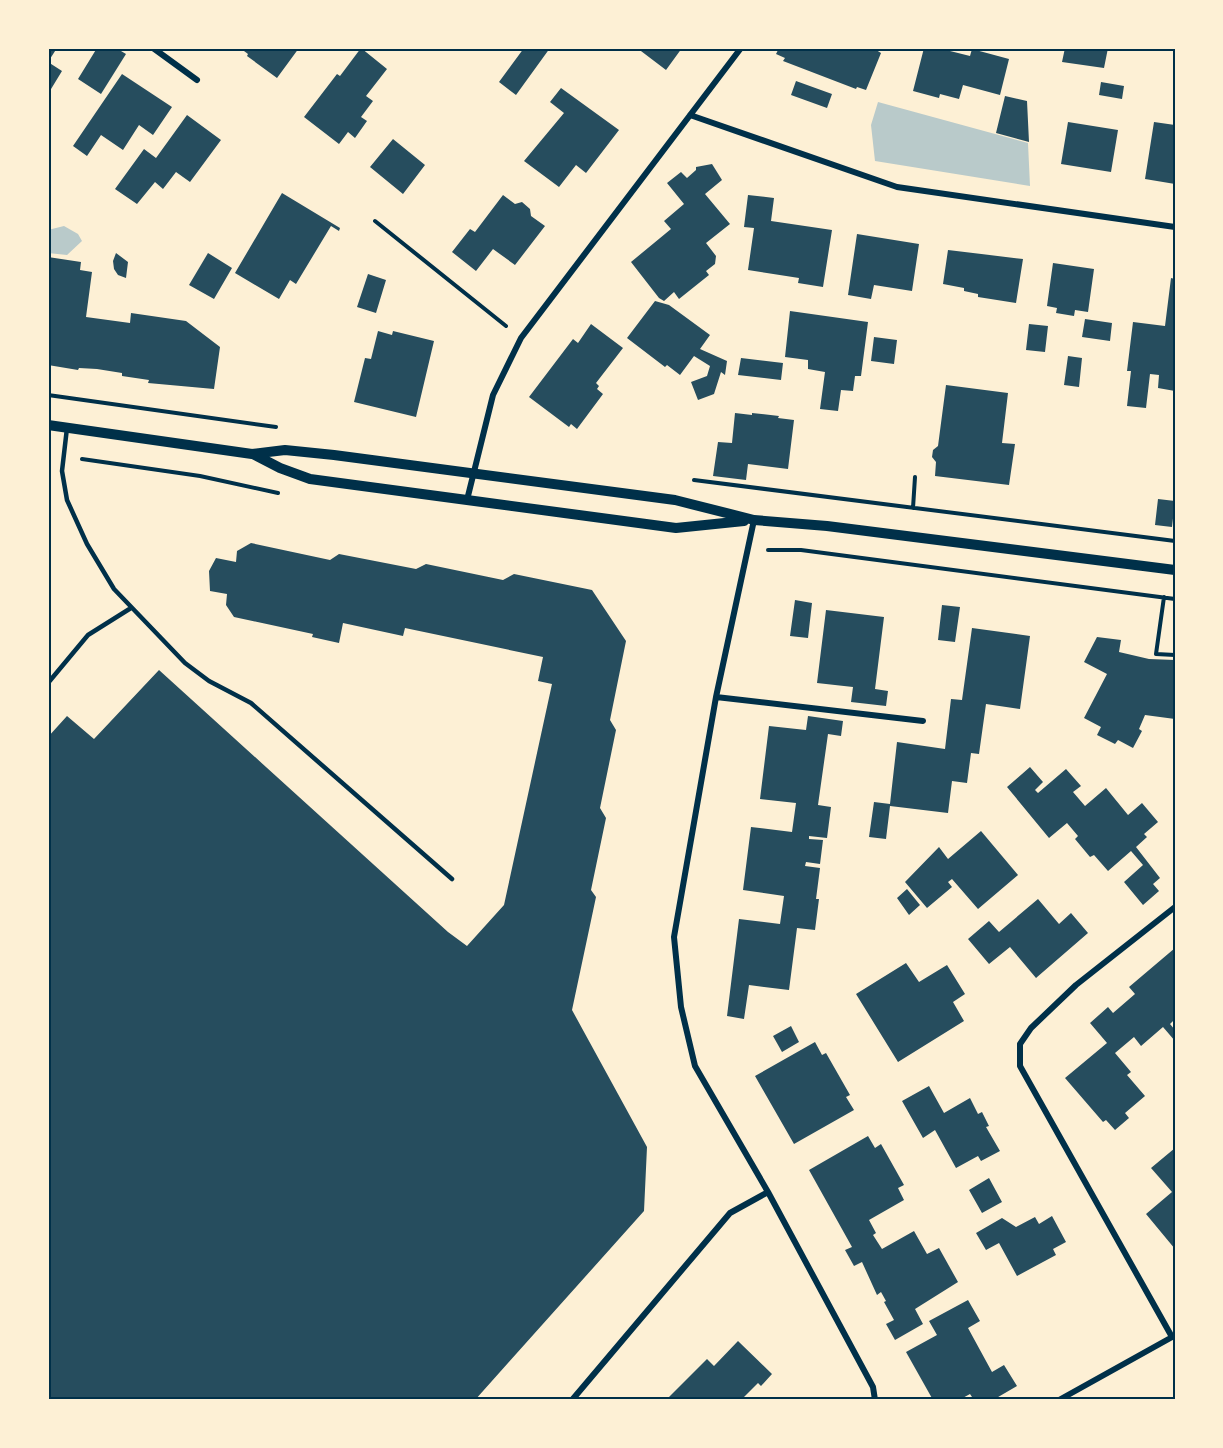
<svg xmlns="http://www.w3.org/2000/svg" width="1223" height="1448" viewBox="0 0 1223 1448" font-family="'PT Sans',sans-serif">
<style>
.green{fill:#b9caca}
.building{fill:#264d5e}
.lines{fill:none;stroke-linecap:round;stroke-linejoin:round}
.path{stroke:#003049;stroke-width:4}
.service{stroke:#003049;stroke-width:4.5}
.minor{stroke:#003049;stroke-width:6}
.tertiary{stroke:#003049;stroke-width:10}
.neatline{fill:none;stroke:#003049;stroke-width:2}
</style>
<rect width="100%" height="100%" fill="#fdf0d5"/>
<path class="green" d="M878 102 1028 143 1030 186 875 161 871 125Z
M64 226 78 234 82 241 67 255 48 253V230Z"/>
<path class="building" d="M48 48H57L48 62 62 71 48 94Z
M97 48H116L126 54 101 94 78 79Z
M240 48H299L277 78 247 56 248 54Z
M361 48 387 69 366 96 373 101 361 117 367 121 355 138 348 132 339 144 304 117 337 74 340 76Z
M524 48H550L516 95 499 82Z
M637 48H682L666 70Z
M779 48H873L881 53 866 90 857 87 856 89 783 61 785 58 776 54Z
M924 48H948L950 51 970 56 972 49 1009 59 1000 95 963 85 959 99 940 94 939 98 913 91Z
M1065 48H1108L1104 68 1062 62Z
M122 74 172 107 153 135 139 125 123 150 101 135 87 156 73 146Z
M796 81 832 94 827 108 791 95Z
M1101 82 1124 86 1122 99 1099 95Z
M561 88 619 130 586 173 576 165 559 187 524 161 564 113 550 102Z
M1005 96 1027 101 1029 142 996 133Z
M187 115 221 140 190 182 176 172 163 189 155 182 137 204 115 189 144 149 156 158Z
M1068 122 1118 130 1111 172 1061 164Z
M1154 122 1175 125V184L1145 179Z
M393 139 425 165 403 194 370 167Z
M712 164 722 180 705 194 730 224 706 243 716 256 715 264 706 271 709 275 679 299 674 292 664 301 659 298 631 262 671 229 664 221 684 204 667 183 681 172 687 178 696 170V167Z
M282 193 340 228 339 231 331 226 296 284 290 280 279 299 235 273Z
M503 195 515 204 522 202 530 209 531 216 545 226 515 265 493 249 476 271 452 252 470 229 475 232Z
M748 195 774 198 771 221 832 230 823 287 798 283 799 278 748 270 754 228 744 227Z
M857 234 919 244 912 291 874 285 871 299 848 295Z
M948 250 1023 259 1016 303 978 297V294L964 291V288L943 284Z
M116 253 128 262 126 278 118 275 114 269 113 261Z
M208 253 232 268 214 299 189 285Z
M48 257 81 262 80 270 92 272 86 317 130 323 131 313 186 321 220 347 214 389 148 383 149 380 122 376V373L97 369 79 368 78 370 48 365Z
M1053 263 1094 269 1088 312 1075 310 1074 316 1056 313 1057 308 1047 306Z
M368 274 386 280 376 313 357 307Z
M1171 278 1175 279V391L1158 388 1159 375 1150 374 1146 408 1127 406 1131 371H1127L1133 322 1165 326Z
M655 301 669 305 710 335 700 349 727 361 725 375 721 372 714 394 698 400 691 382 707 376 710 366 694 356 680 375 667 365 665 367 627 338Z
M790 311 868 322 861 376H855L853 391 841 390 838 411 820 409 825 372 808 369V360L785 357Z
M1085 319 1112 323 1110 341 1082 337Z
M591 324 623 348 596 383 599 386 597 389 603 394 577 429 571 424 569 427 529 397 573 339 578 343Z
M1029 324 1048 326 1045 352 1026 350Z
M378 331 392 335 393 331 434 341 416 417 354 402 365 358 371 359Z
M874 337 897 340 894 364 871 361Z
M1068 356 1082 358 1079 387 1064 385Z
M741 358 783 363 781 380 738 375Z
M946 385 1008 393 1002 443 1015 444 1009 485 935 476 936 462 932 457 933 450 938 446Z
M735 413 752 415V413L779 416 778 418 794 420 788 469 748 464 746 480 713 476 718 442 732 443Z
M1158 499 1175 501 1172 527 1155 525Z
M251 543 330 560 339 554 416 569 426 564 503 580 514 574 592 590 626 641 610 720 616 730 600 808 606 818 591 890 596 897 572 1010 647 1147 644 1211 475 1400H48V737L67 716 94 739 159 670 448 932 467 946 504 905 552 684 538 681 543 657 405 628 403 636 343 623 339 643 312 637 313 634 234 617 226 605 227 594 210 591 209 571 216 558 236 562 237 551Z
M795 600 812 603 808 638 790 636Z
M942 605 960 607 955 642 938 640Z
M826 610 884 617 875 689 888 691 886 706 851 702 853 687 817 683Z
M972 628 1030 636 1020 709 986 704 979 754 971 753 967 783 952 781 948 813 890 806 886 839 869 837 874 802 890 804 897 742 945 749 951 699 962 700Z
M1097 637 1121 640 1119 652 1149 659 1175 660V719L1145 715 1139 729 1142 731 1133 748 1118 740 1115 744 1097 735 1101 727 1084 718 1107 674 1084 662Z
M808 716 843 721 841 736 828 734 818 805 831 807 827 838 809 836V839L823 840 820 864 806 862 805 866 820 868 816 899H819L815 930 797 928 789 990 749 985 744 1019 727 1016 739 919 780 924 784 896 743 890 751 827 792 832 796 803 760 799 769 726 806 730Z
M1030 767 1043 782 1035 790 1038 793 1066 769 1081 786 1073 792 1085 806 1106 788 1128 815 1142 803 1158 822 1144 834 1147 837 1136 847 1160 878 1153 884 1159 891 1143 905 1124 882 1143 865 1131 851 1108 871 1094 855 1090 857 1075 839 1078 836 1067 823 1049 838 1007 787Z
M981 831 1018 875 978 909 952 879 948 882 952 887 927 908 905 882 939 847 948 859Z
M907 889 920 905 909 915 897 898Z
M1038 899 1059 924 1071 913 1088 933 1036 978 1010 947 989 964 968 939 989 921 999 932Z
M1175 948V1019L1170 1024 1175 1030V1041L1163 1027 1141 1046 1134 1037 1115 1053 1131 1072 1127 1075 1145 1096 1125 1113 1129 1118 1115 1130 1106 1120 1103 1122 1065 1078 1107 1043 1090 1023 1108 1007 1113 1013 1135 994 1129 987Z
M906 963 919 982 947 965 965 994 953 1002 964 1021 898 1062 856 994Z
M791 1026 799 1042 782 1052 773 1036Z
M815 1042 822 1055 826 1053 850 1095 846 1097 854 1110 794 1144 755 1076Z
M929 1086 944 1113 970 1098 978 1114 982 1112 989 1126 986 1127 1000 1151 981 1161 978 1156 956 1168 935 1130 923 1138 902 1101Z
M868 1136 875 1148 881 1144 904 1185 898 1188 904 1200 869 1220 876 1233 873 1235 882 1249 914 1231 927 1254 939 1248 958 1282 915 1309 923 1324 895 1340 886 1324 894 1320 884 1302 886 1301 881 1292 877 1295 862 1262 854 1266 845 1250 852 1247 809 1170Z
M1175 1148V1249L1146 1214 1172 1192 1151 1168Z
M989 1178 1002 1202 982 1213 969 1190Z
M1052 1216 1066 1242 1053 1249 1056 1255 1017 1276 999 1243 986 1250 976 1233 1002 1218 1016 1227 1035 1217 1039 1224Z
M968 1300 980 1321 968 1328 992 1372 1004 1365 1017 1386 993 1400H974L970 1394 959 1400H933L906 1352 937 1335 929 1321Z
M738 1341 772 1374 761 1386 758 1383 741 1400H666L707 1359 714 1366Z"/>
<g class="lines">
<path class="path" d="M375 221 506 326
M48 395 276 427
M82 459 200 476 278 493
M694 480 1175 541
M913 508 915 477
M768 550H801L1175 599
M1164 597 1156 654 1175 655"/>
<path class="service" d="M67 428 62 471 67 500 87 544 114 589 185 663 209 681 251 703 452 879
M48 683 88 635 131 608"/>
<path class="minor" d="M153 48 197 80
M690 115 897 187 1175 227
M467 500 493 395 521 338 741 48
M754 520 716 697 674 937 681 1007 695 1066 768 1192 873 1387 875 1400
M716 697 923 721
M1172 1337 1020 1066V1044L1031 1028 1076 985 1175 907
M572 1400 730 1213 768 1192
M1059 1400 1174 1336"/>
<path class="tertiary" d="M48 425 252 454 285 450 334 455 675 500 754 520 827 526 1175 570
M253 454 280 468 310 479 467 500 676 528 744 521"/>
</g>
<rect width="1223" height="1448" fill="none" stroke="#fdf0d5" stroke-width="99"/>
<rect x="50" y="50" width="1124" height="1348" class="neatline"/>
</svg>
